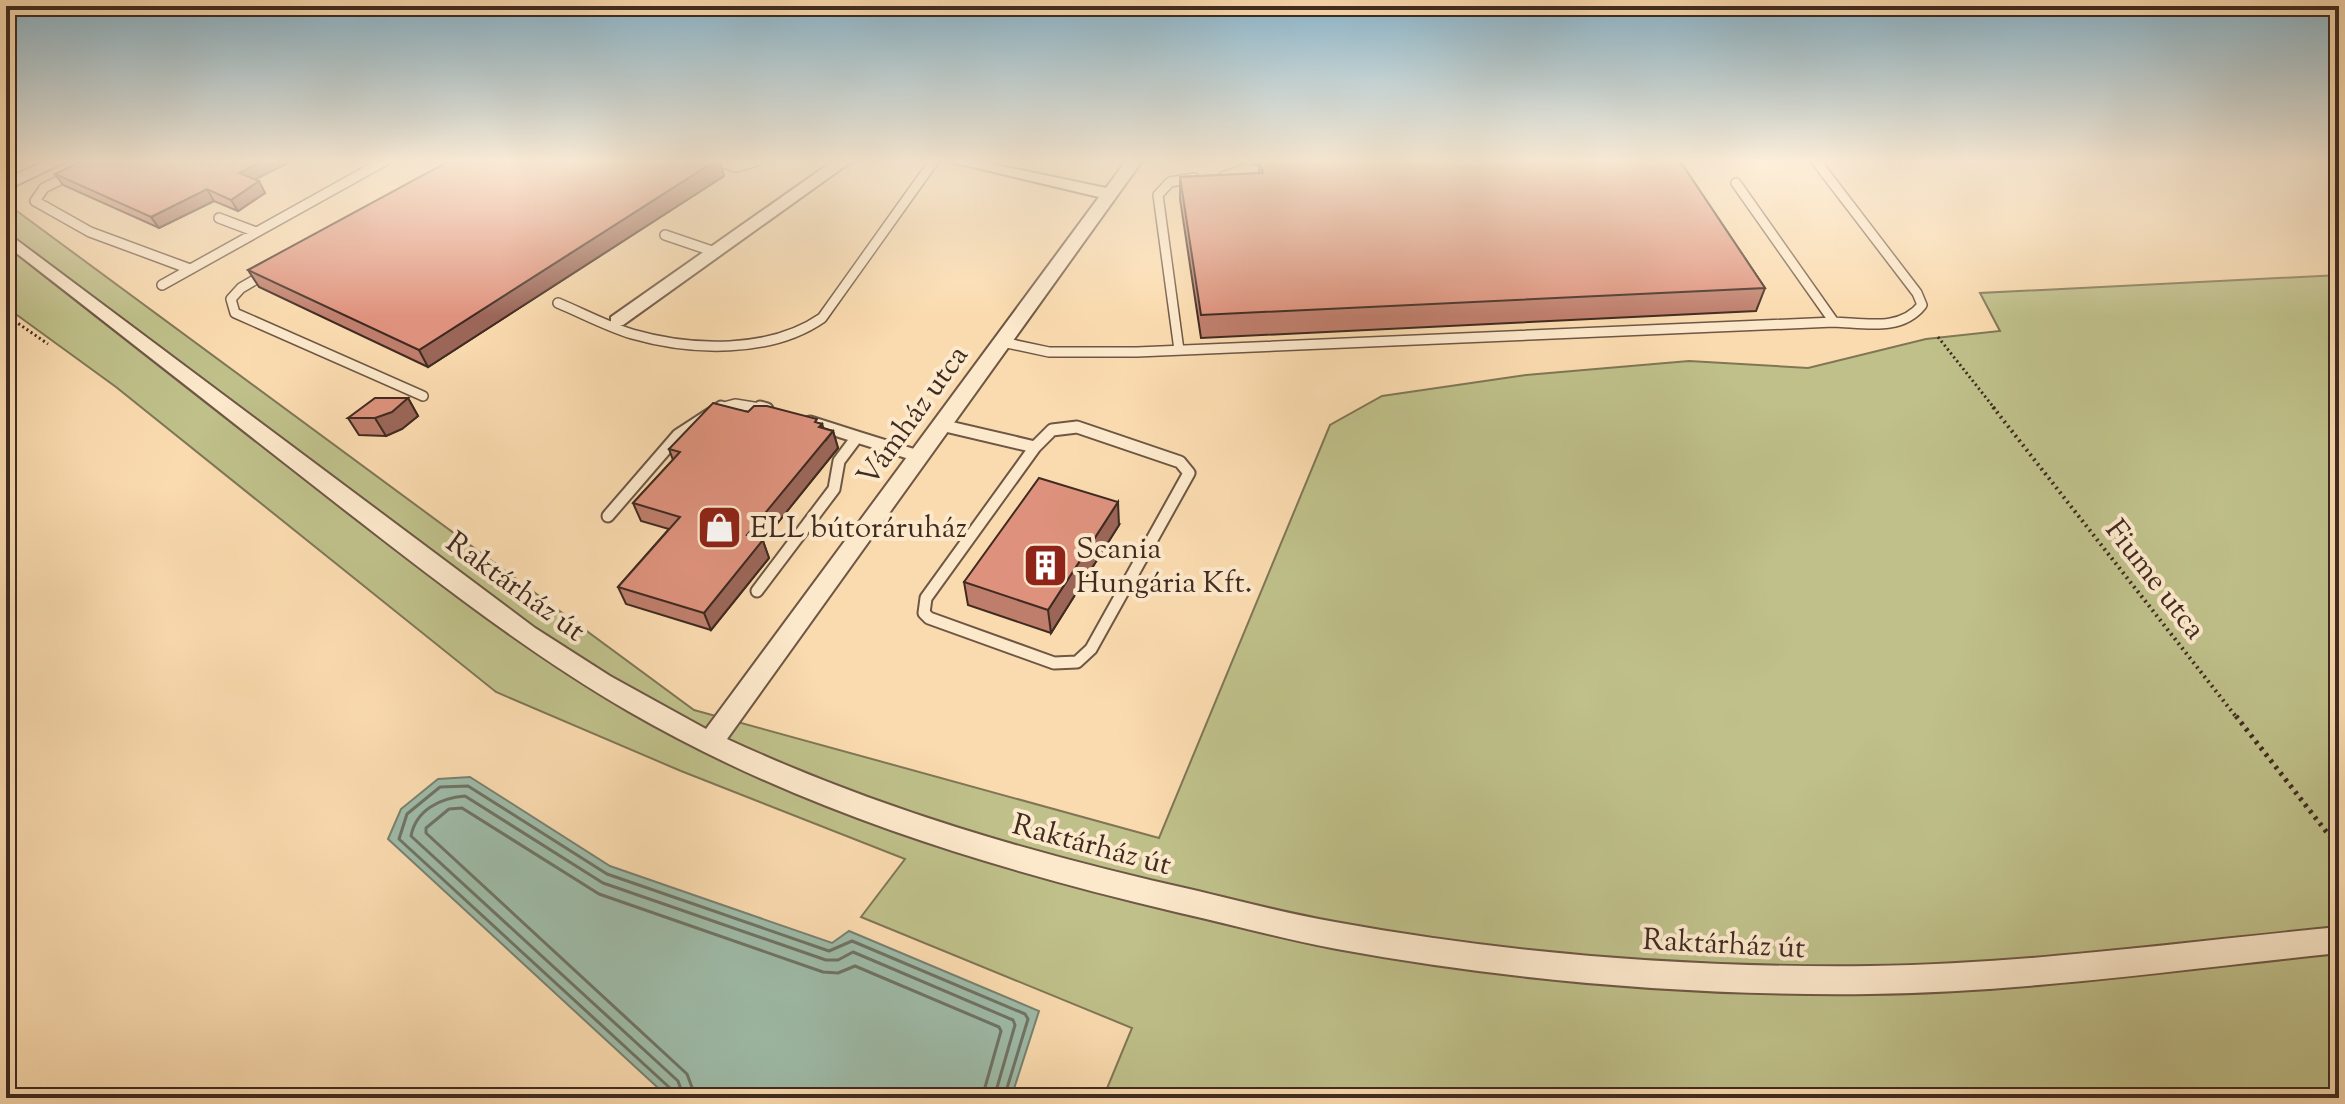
<svg xmlns="http://www.w3.org/2000/svg" width="2345" height="1104" viewBox="0 0 2345 1104" font-family="'Sorts Mill Goudy',serif">
<style>
.green{fill:#bfc08a;stroke:#807656;stroke-width:2}
.water{fill:#9ebba8;stroke:#788172;stroke-width:2}
.lines{fill:none;stroke-linecap:round;stroke-linejoin:round}
.shore{stroke:#6f7364;stroke-width:3}
.lane-far1-casing{stroke:#6e5744;stroke-width:12}
.lane-casing{stroke:#6e5744;stroke-width:15}
.street-casing{stroke:#6e5744;stroke-width:4}
.path-far2{stroke:#402b21;stroke-width:3;stroke-dasharray:2 3;stroke-linecap:butt}
.path-far1{stroke:#402b21;stroke-width:4;stroke-dasharray:2 4;stroke-linecap:butt}
.path{stroke:#402b21;stroke-width:5;stroke-dasharray:3 5;stroke-linecap:butt}
.lane-far1{stroke:#fce8cb;stroke-width:9}
.lane{stroke:#fce8cb;stroke-width:11}
.street{fill:#fce8cb;fill-rule:evenodd}
.wall{fill:#bf7e6c;stroke:#402b21;stroke-width:2}
.shaded-wall{fill:#9b6658;stroke:#402b21;stroke-width:2}
.building{fill:#de927d;stroke:#402b21;stroke-width:2}
.labels{text-anchor:middle;stroke-width:8;stroke-linejoin:round;paint-order:stroke}
.street-label{font-size:30px;fill:#402b21;stroke:#fce8cb}
.poi-label{font-size:30px;fill:#402b21;stroke:#fce8cb;text-anchor:start}
</style>
<rect width="100%" height="100%" fill="#fadbaf"/>
<filter id="stains"><feTurbulence type="fractalNoise" baseFrequency=".0025" numOctaves="4"/><feColorMatrix values="0 0 0 0 .2 0 0 0 0 .09 0 0 0 0 .02 0 0 0 .5 -.17"/></filter>
<radialGradient id="worn" r=".72"><stop offset=".6" stop-color="#630" stop-opacity="0"/><stop offset="1" stop-color="#630" stop-opacity=".3"/></radialGradient>
<path class="green" d="M6 203 694 710 1159 838 1330 425 1382 396 1526 375 1689 361 1808 368 1926 339 2000 331 1980 293 2339 275V1098H1103L1132 1028 861 917 905 859 681 771 496 692 116 387 6 307Z"/>
<path class="water" d="M470 777 610 866 832 943 849 931 1039 1011 1011 1098H669L388 839 401 809 438 779Z"/>
<g class="lines">
<path class="shore" d="M674 1098 671 1089 399 839 407 814 440 787 468 786 607 874 829 951 852 941 1025 1014 1028 1019 1004 1098
M684 1098 678 1081 411 836C416 810 440 798 465 796L603 883 826 960H838L853 952 1013 1020 1015 1025 994 1098
M696 1098 687 1074 426 833V828L449 809 462 808 599 894 823 972 838 973 855 966 999 1027 1001 1031 982 1098"/>
<defs>
<path id="lane-far1" d="M716 161 736 167 758 161
M70 175 44 188 35 201 90 232 190 269
M1223 177 1245 169 1271 174
M1736 183 1834 322
M219 218 256 232
M665 235 715 252
M265 274 241 288 231 299 235 313 423 396
M162 285 379 164
M558 303C582 313 606 326 632 334 691 351 770 354 822 318L934 161
M1002 342 1049 352H1137L1834 322C1864 323 1901 332 1922 305L1917 293 1816 161
M1179 350 1158 195 1170 182 1194 178
M716 409 735 404 767 409"/>
<path id="lane" d="M760 407 767 409
M941 425 1035 447
M1077 427 1180 462 1189 473 1091 649 1077 662 1054 663 929 618 924 613 926 598 1035 447 1052 430Z
M857 437 918 456
M608 516 678 435 721 407
M757 591 834 489 839 461 857 437 810 422"/>
<path id="street" d="M46 161H67L6 190V179Z
M373 161H393L379 169 373 167Z
M833 161H852L623 325H611V317Z
M947 161H978L1106 188 1126 161H1142L727 739C878 809 1036 855 1198 891 1243 902 1289 914 1335 922 1510 954 1691 968 1870 966 2027 964 2183 942 2339 927V953C2183 969 2027 992 1870 994 1692 996 1512 981 1337 949 1283 939 1229 924 1176 912 986 867 797 809 628 711 525 651 431 577 337 504 227 418 117 331 6 245V232L535 628 610 676 706 729 1099 197Z"/>
</defs>
<use href="#lane-far1" class="lane-far1-casing"/>
<use href="#lane" class="lane-casing"/>
<use href="#street" class="street-casing"/>
<path class="path-far2" d="M6 315 48 344
M1938 337 1995 409"/>
<path class="path-far1" d="M1993 407 2237 718"/>
<path class="path" d="M2236 716 2339 848"/>
<use href="#lane-far1" class="lane-far1"/>
<use href="#lane" class="lane"/>
<use href="#street" class="street"/>
</g>
<path class="wall" d="M1254 161H1680L1765 288 1756 311 1201 338 1180 199V177L1259 173V165L1254 164Z
M55 174 255 180 265 193 238 211 214 201 159 228 63 185Z
M724 176 428 367 259 287 248 270Z
M408 398 418 416 402 429 386 436 359 435 348 418Z
M748 412 822 424 823 428 833 431 838 448 763 541 769 558 711 630 626 604 618 587 669 529 641 521 633 503 673 460 669 449Z
M1119 525 1051 633 968 605 964 582Z"/>
<path class="shaded-wall" d="M263 161H292L246 184 239 173Z
M715 161H720L724 176 428 367 419 350Z
M259 181 265 193 238 211 231 200Z
M207 189 214 201 159 228 151 217Z
M408 398 418 416 402 429 386 436 375 418Z
M822 424 826 440 833 431 838 448 763 541 769 558 711 630 704 613 747 535Z
M1118 502 1119 525 1051 633 1048 610Z"/>
<path class="building" d="M82 161H263L239 173 259 181 231 200 207 189 151 217 55 174Z
M449 161H715L419 350 248 270Z
M1260 161H1680L1765 288 1201 315 1180 177 1263 173Z
M375 398H408L392 412 375 418H348Z
M713 403 748 412 754 406H767L817 419 815 422 822 424 819 427 833 431 747 535 763 540 704 613 618 587 680 517 633 503 680 452 669 449Z
M1039 478 1118 502 1048 610 964 582Z"/>
<linearGradient id="sky" x2="0" y2="1"><stop stop-color="#8ab7ce"/><stop offset="0.51" stop-color="#fdefdb"/><stop offset="1" stop-color="#fdefdb" stop-opacity="0"/></linearGradient>
<rect width="2345" height="316" fill="url(#sky)"/>
<defs>
<symbol id="shop-square" viewBox="-11 -11 22 22"><rect x="-9" y="-9" width="18" height="18" rx="4" fill="#8f2418" stroke="#fce8cb"/><path d="M-5-2.5h2.3a2.7 3.5 0 0 1 5.4 0H5L5.5 6h-11ZM-1.5-2.5h3a1.5 2.3 0 0 0-3 0Z" fill="#fff"/></symbol>
<symbol id="building-square" viewBox="-11 -11 22 22"><rect x="-9" y="-9" width="18" height="18" rx="4" fill="#8f2418" stroke="#fce8cb"/><path d="M-4-6H4V6H1V3H-1V6H-4ZM-2.5-4.3h1.7v1.8h-1.7ZM.8-4.3h1.7v1.8H.8ZM-2.5-1h1.7V.8h-1.7ZM.8-1h1.7V.8H.8Z" fill="#fff"/></symbol>
</defs>
<g fill-rule="evenodd">
<use href="#shop-square" x="694" y="502" width="51" height="51"/>
<use href="#building-square" x="1020" y="540" width="51" height="51"/>
</g>
<g class="labels">
<g class="street-label">
<text transform="translate(912 415) rotate(-54)" y="10">Vámház utca</text>
<text transform="translate(2156 579) rotate(52)" y="10">Fiume utca</text>
<text transform="translate(516 586) rotate(36)" y="10">Raktárház út</text>
<text transform="translate(1092 844) rotate(15)" y="10">Raktárház út</text>
<text transform="translate(1724 943) rotate(3)" y="10">Raktárház út</text>
</g>
<g class="poi-label">
<text x="750" y="537">ELL bútoráruház</text>
<text x="1076" y="558">Scania<tspan x="1076" dy="34">Hungária Kft.</tspan></text>
</g>
</g>
<rect width="2345" height="1104" fill="none" stroke="#fadbaf" stroke-width="32"/>
<rect x="8" y="8" width="2329" height="1088" fill="none" stroke="#402b21" stroke-width="4"/>
<rect x="16" y="16" width="2313" height="1072" fill="none" stroke="#402b21" stroke-width="2"/>
<rect width="100%" height="100%" filter="url(#stains)"/>
<rect width="100%" height="100%" fill="url(#worn)"/>
</svg>
